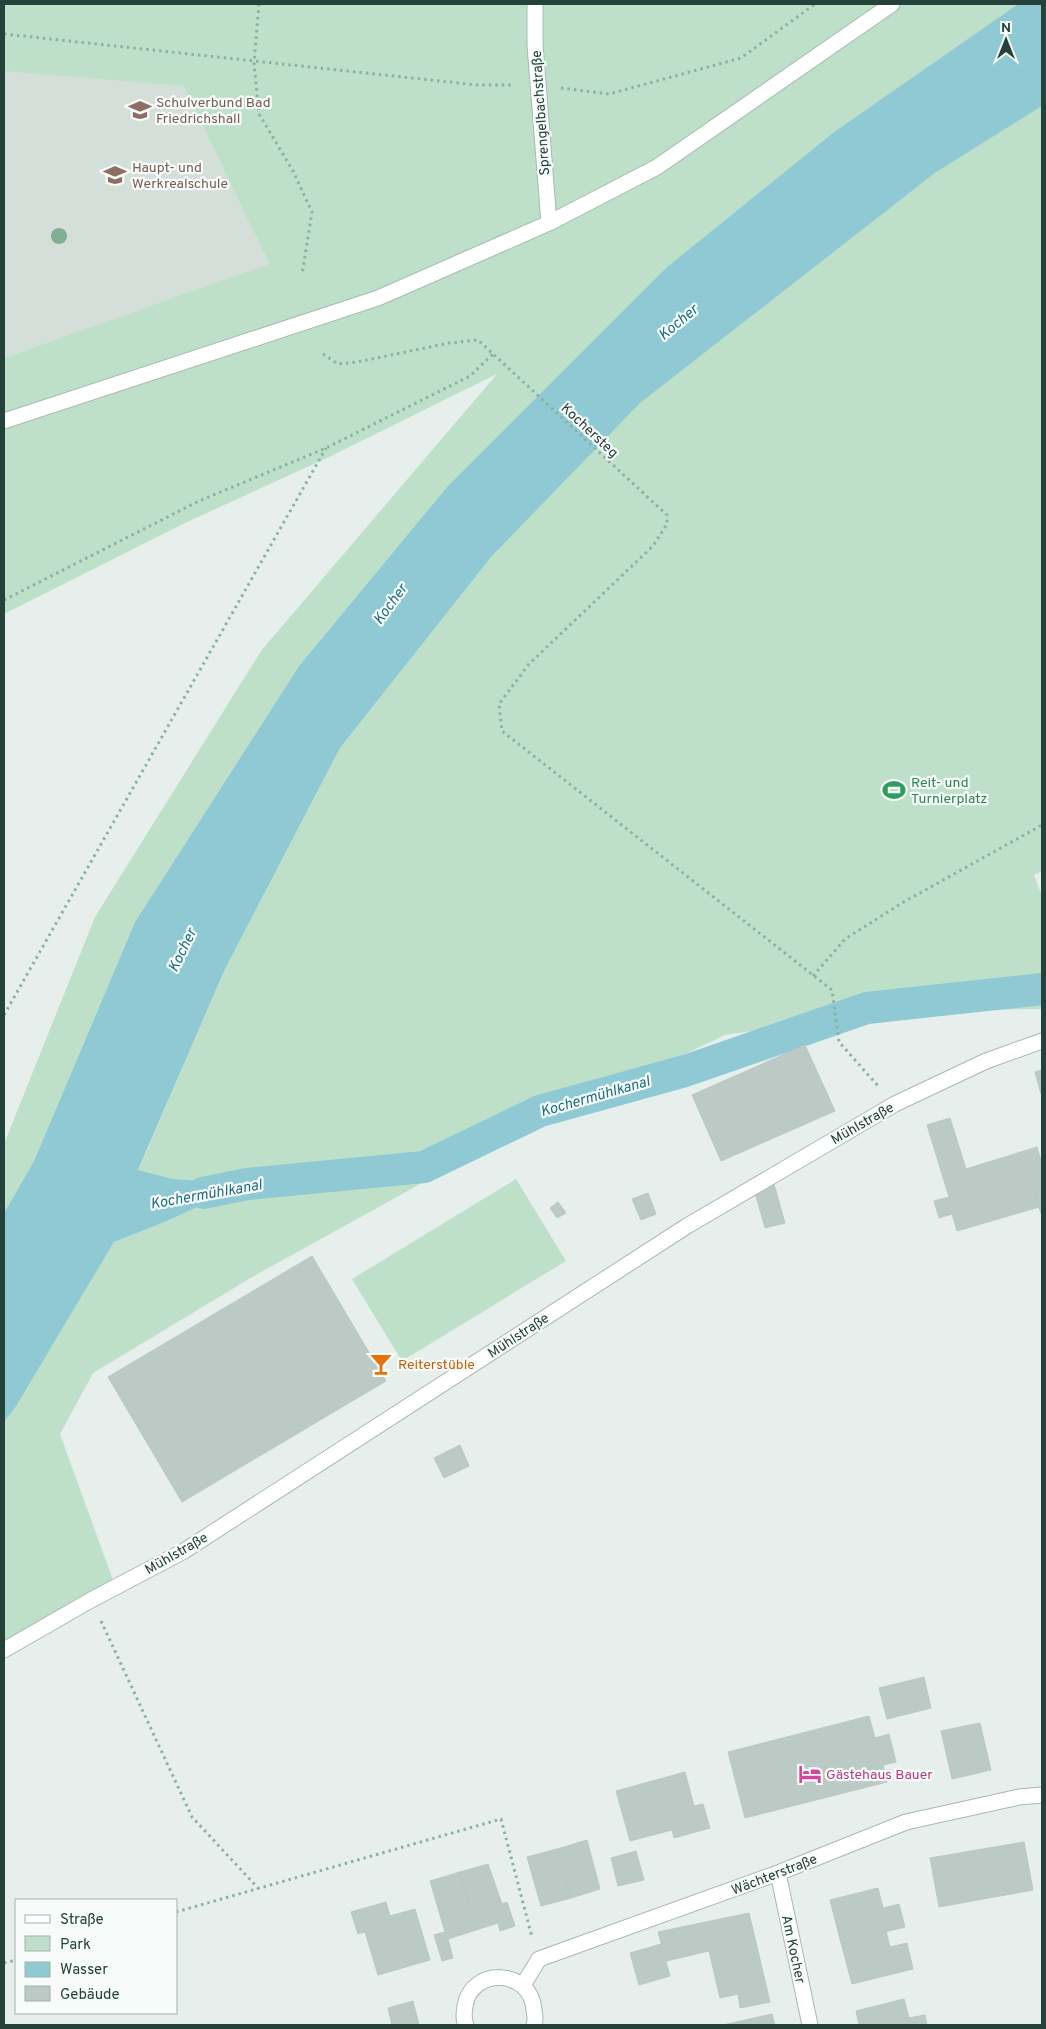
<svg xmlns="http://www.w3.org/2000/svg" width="1046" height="2029" viewBox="0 0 1046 2029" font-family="Overpass,sans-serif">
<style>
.built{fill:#d4dfda}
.green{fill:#bfe0c8}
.water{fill:#8ec9d4}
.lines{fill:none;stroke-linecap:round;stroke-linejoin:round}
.canal{stroke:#8ec9d4;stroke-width:32}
.building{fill:#bbcac4;stroke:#b8c9c2}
.street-casing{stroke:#a8b8b2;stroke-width:17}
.secondary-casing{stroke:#a4bbb3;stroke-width:17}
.path{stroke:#86b3a5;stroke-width:3;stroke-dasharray:2.5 4;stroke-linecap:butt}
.street{stroke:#fff;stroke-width:15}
.secondary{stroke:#fff;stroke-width:15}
.tree{fill:#80af93}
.labels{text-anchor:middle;stroke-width:4.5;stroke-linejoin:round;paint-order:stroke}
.education-label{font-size:14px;fill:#785e54;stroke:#f7fbf9;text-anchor:start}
.street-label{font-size:14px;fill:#24423a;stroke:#f7fbf9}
.leisure-label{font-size:14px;fill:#27864d;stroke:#f7fbf9;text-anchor:start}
.food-label{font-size:14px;fill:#c56008;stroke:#f7fbf9;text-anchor:start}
.hotel-label{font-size:14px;fill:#b23c85;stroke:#f7fbf9;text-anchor:start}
.water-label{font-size:15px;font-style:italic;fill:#1c6f80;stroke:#f7fbf9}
</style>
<rect width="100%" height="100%" fill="#e6efeb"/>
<path class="built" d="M4 4H274L250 224 269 265 4 358Z"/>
<path class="green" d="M4 4H1018L834 132 667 267 447 487 299 666 135 922 34 1161 4 1213V1144L95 917 261 651 497 374 329 457 187 522 4 614V358L269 264 184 86 4 71Z
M1042 106V871L1034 875 1042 896V1009L889 1011 725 1035 469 1157 254 1276 93 1373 60 1434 113 1580 4 1652V1422L15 1408 114 1242 167 1221 245 1184 173 1179 138 1171 225 969 340 748 492 556 639 403 935 173Z
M516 1179 566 1261 402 1361 352 1279Z"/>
<path class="water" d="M1018 4H1042V106L935 173 640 403 492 556 340 748 225 969 138 1170 173 1179 247 1184 167 1221 114 1242 15 1408 4 1422V1213L34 1161 135 922 299 666 447 487 667 267 834 132Z"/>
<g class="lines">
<path class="canal" d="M203 1193 247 1184 424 1167 540 1111 685 1071 867 1008 1042 989"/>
</g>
<path class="building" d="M805 1045 835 1111 721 1161 692 1095Z
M1042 1070V1093L1041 1094 1035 1072Z
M950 1118 966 1169 1037 1147 1042 1164V1190L1034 1194 1039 1207 957 1231 952 1214 939 1218 934 1201 949 1197 927 1125Z
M774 1184 785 1223 765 1228 754 1189Z
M1042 1190V1216L1034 1194Z
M648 1193 656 1214 641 1220 632 1199Z
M558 1202 566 1213 557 1218 550 1208Z
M312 1256 386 1381 182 1502 108 1377Z
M460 1445 469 1466 444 1478 434 1458Z
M924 1677 931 1708 887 1719 879 1688Z
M869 1716 875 1738 889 1734 896 1762 883 1765 887 1782 745 1818 728 1752Z
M980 1723 991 1770 952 1779 941 1731Z
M685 1772 694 1806 703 1804 710 1828 674 1838 672 1830 630 1841 616 1791Z
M587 1840 600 1889 571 1898 557 1849Z
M1024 1842 1033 1890 939 1907 930 1858Z
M557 1849 571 1898 541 1906 527 1857Z
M636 1851 644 1880 618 1886 611 1858Z
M488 1864 502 1904 507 1902 515 1926 500 1931 498 1923 476 1930 460 1872Z
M460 1872 476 1930 448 1939 453 1958 442 1961 434 1935 445 1932 430 1881Z
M878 1888 883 1908 899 1904 905 1927 841 1943 830 1900Z
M386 1902 390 1916 415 1909 430 1960 378 1975 365 1932 358 1934 351 1912Z
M749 1913 770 2002 740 2008 738 1994 720 1998 709 1951 666 1961 658 1932Z
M886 1931 890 1947 907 1943 913 1969 852 1984 841 1943Z
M661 1944 670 1976 639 1985 630 1953Z
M904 1999 909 2018 925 2015 927 2025H859L856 2011Z
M413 2001 419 2025H392L388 2008Z
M772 2014 775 2025H723Z"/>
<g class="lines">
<defs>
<path id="street" d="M4 1650 91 1600 184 1551 687 1226 895 1104 986 1061 1042 1041
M778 1873 810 2025
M523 1985 539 1959 778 1873 906 1822 1019 1797 1042 1795
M466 2025C463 2019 464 2014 465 2006 471 1967 531 1968 534 2010 535 2015 536 2020 534 2025"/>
<path id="secondary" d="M535 4V45L549 223
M4 421 378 298 549 223 657 167 892 4"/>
</defs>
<use href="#street" class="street-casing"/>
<use href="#secondary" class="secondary-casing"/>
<path class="path" d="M259 4 254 63 259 114 293 171 312 212 302 275
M4 34 477 85H515
M561 88 609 94 741 58 815 4
M323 354 338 364 357 362 449 343 478 340 667 515V524L653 546 529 664 499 704 502 731 832 990 839 1042 879 1087
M4 600 199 501 326 448 470 376 493 354
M813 976 845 939 902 903 1042 825
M4 1015 326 448
M101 1621 192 1817 258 1888
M176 1912 501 1819 532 1937
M4 1963 16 1960"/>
<use href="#street" class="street"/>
<use href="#secondary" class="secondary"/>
</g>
<circle class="tree" cx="59" cy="236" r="8"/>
<defs>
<symbol id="school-bare" viewBox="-9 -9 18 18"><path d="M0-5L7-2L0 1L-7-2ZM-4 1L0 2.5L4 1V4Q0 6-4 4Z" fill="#8d6e63" stroke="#f7fbf9" stroke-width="2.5" paint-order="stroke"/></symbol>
<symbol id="stadium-bare" viewBox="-9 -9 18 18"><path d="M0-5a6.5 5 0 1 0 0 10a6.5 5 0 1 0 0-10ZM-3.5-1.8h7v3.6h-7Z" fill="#2e9e5b" stroke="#f7fbf9" stroke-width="2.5" paint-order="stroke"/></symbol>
<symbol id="bar-bare" viewBox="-9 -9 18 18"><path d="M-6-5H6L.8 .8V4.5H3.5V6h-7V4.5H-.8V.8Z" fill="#e8710a" stroke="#f7fbf9" stroke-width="2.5" paint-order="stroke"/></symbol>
<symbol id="hotel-bare" viewBox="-9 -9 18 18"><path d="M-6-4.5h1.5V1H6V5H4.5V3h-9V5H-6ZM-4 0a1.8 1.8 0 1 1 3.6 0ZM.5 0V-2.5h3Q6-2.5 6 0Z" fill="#d1479c" stroke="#f7fbf9" stroke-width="2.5" paint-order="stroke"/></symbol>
</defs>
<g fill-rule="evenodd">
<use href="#school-bare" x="124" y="94" width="32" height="32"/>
<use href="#school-bare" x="99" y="159" width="32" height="32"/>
<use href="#stadium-bare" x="878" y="774" width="32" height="32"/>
<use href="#bar-bare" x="365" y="1348" width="32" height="32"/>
<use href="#hotel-bare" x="794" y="1758" width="32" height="32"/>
</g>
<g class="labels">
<g class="education-label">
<text x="156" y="107">Schulverbund Bad<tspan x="156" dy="16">Friedrichshall</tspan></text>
<text x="132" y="172">Haupt- und<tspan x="132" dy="16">Werkrealschule</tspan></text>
</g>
<g class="street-label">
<text transform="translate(540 113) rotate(-94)" y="5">Sprengelbachstraße</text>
<text transform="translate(590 430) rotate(43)" y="5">Kochersteg</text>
<text transform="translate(862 1123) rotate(-30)" y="5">Mühlstraße</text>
<text transform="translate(518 1335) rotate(-33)" y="5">Mühlstraße</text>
<text transform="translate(176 1553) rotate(-30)" y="5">Mühlstraße</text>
<text transform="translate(774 1874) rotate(-21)" y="5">Wächterstraße</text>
<text transform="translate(794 1949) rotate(78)" y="5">Am Kocher</text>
</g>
<g class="leisure-label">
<text x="911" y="787">Reit- und<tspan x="911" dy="16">Turnierplatz</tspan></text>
</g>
<g class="food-label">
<text x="398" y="1369">Reiterstüble</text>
</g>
<g class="hotel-label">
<text x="826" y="1779">Gästehaus Bauer</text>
</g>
<g class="water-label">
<text transform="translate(678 322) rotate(-40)" y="5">Kocher</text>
<text transform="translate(390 604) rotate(-54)" y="5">Kocher</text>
<text transform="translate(182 950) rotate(-64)" y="5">Kocher</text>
<text transform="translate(595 1096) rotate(-16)" y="5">Kochermühlkanal</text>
<text transform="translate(206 1194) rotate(-10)" y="5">Kochermühlkanal</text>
</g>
</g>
<rect width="1046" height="2029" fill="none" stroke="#24423a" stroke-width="10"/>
<rect x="15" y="1899" width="162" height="115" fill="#f7fbf9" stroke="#a3b1ad"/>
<rect x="25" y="1915" width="25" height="8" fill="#ffffff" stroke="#a3b1ad"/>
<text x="60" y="1924" font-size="15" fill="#24423a">Straße</text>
<rect x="25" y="1936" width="25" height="15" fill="#bfe0c8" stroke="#a3b1ad"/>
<text x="60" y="1949" font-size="15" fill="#24423a">Park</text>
<rect x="25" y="1962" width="25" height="15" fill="#8ec9d4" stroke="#a3b1ad"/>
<text x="60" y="1974" font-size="15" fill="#24423a">Wasser</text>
<rect x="25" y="1986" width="25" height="15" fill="#bbcac4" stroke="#a3b1ad"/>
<text x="60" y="1999" font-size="15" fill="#24423a">Gebäude</text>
<g transform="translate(1006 40)" stroke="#f7fbf9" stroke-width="4" paint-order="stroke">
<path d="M0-4L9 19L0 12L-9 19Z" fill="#24423a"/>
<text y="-8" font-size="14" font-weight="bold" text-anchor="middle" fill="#24423a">N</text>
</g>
</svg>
